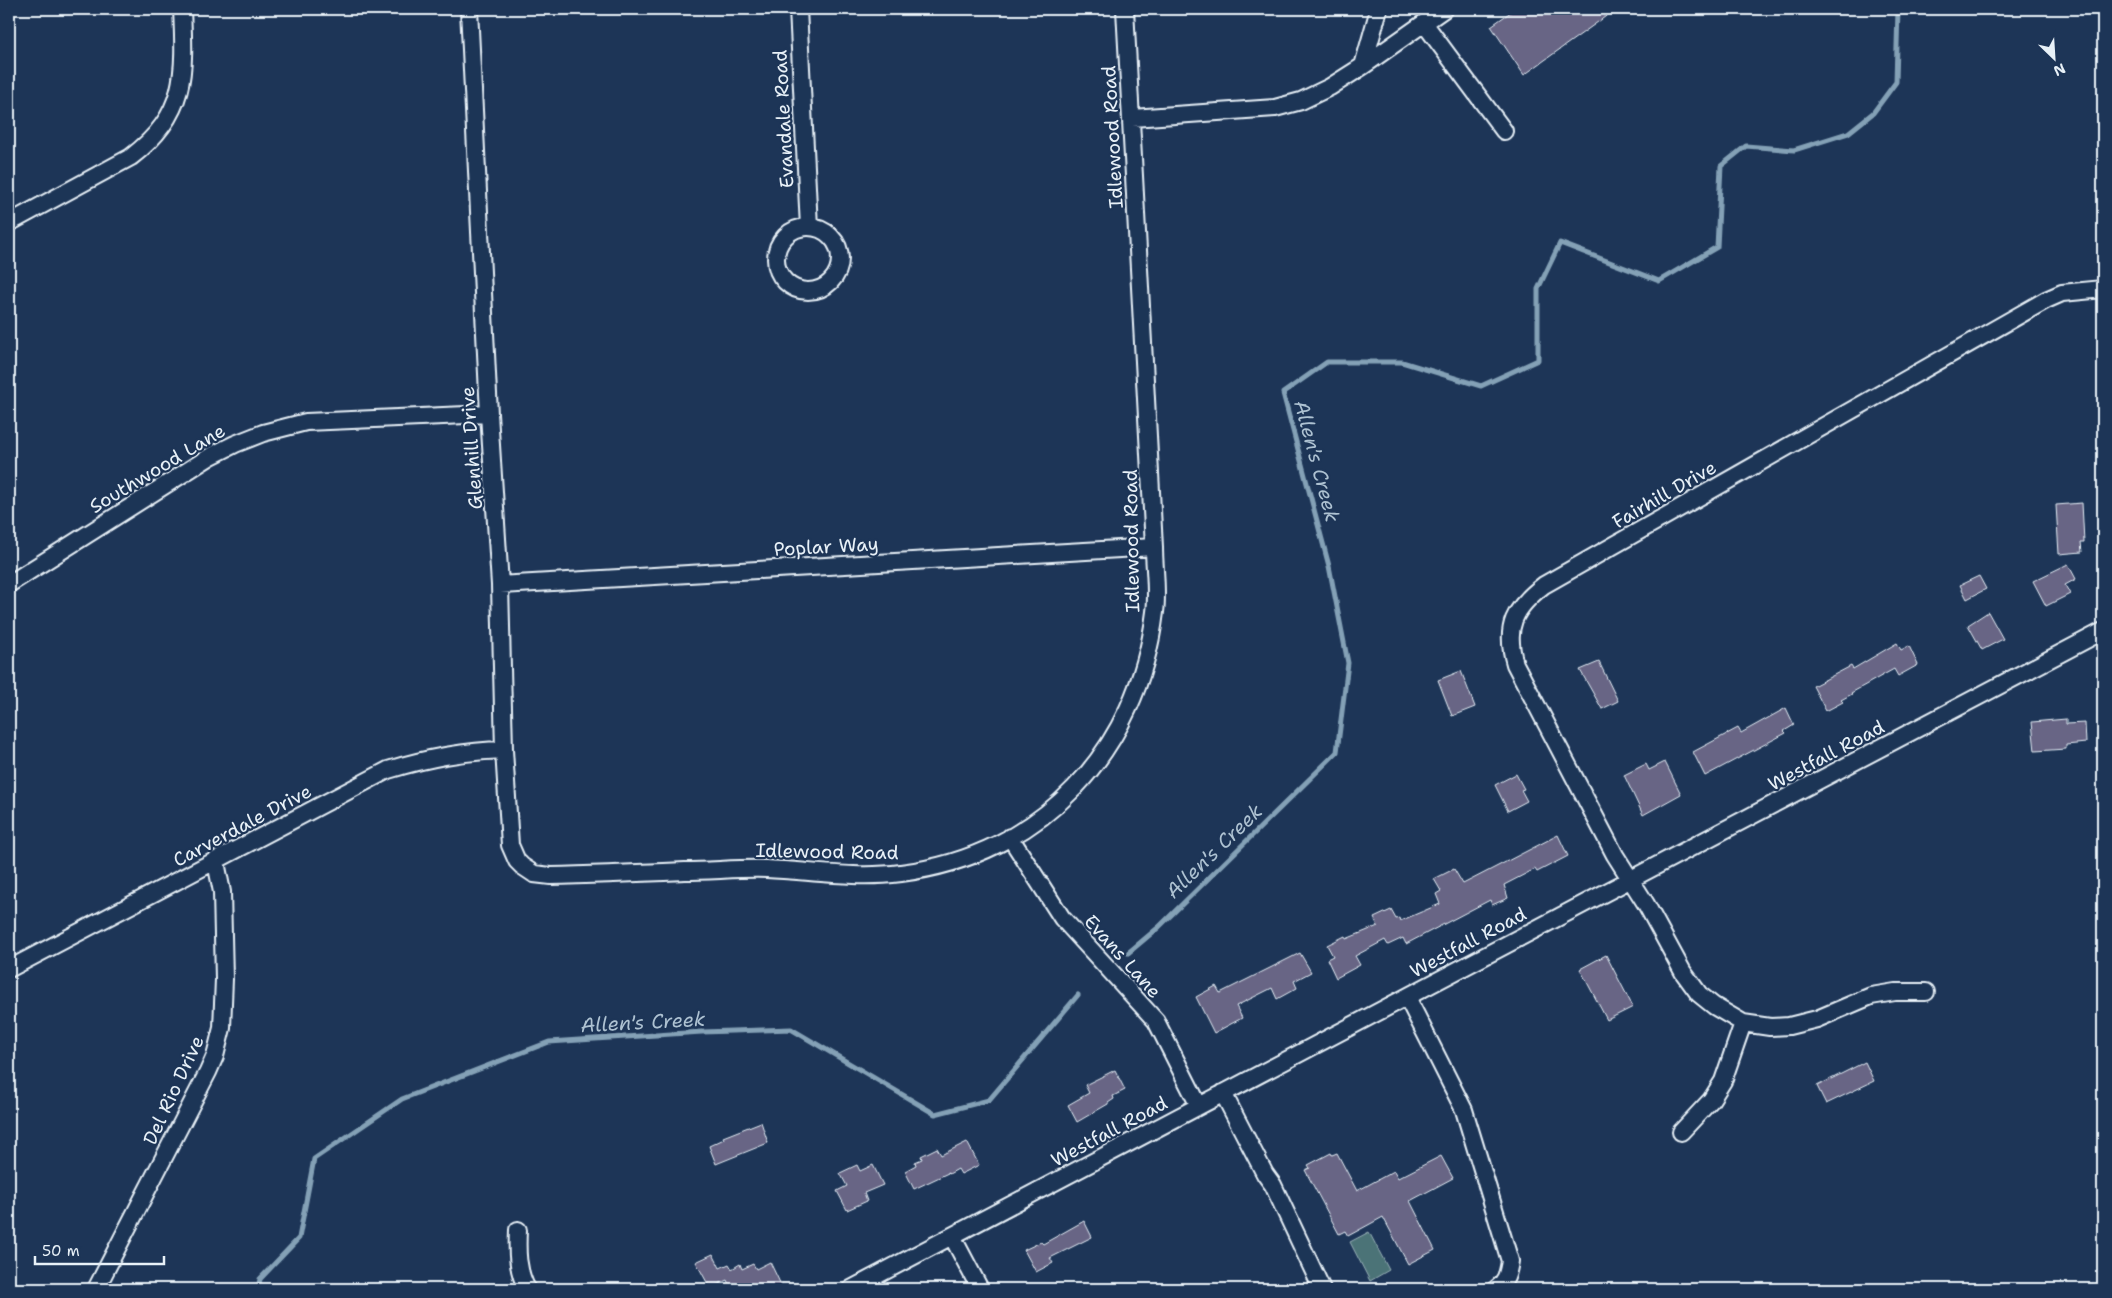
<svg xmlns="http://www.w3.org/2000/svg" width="2112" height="1298" viewBox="0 0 2112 1298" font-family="'Shantell Sans',sans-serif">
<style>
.green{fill:#4c7377;stroke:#9ab2b8}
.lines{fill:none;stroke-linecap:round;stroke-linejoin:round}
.stream{stroke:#84a1b6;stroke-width:5}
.building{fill:#686585;stroke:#e8f1f8}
.minor-casing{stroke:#e8f1f8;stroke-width:20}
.minor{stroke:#1d3557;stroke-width:16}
.labels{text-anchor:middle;stroke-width:4.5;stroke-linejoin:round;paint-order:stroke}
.street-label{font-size:19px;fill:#e8f1f8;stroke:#1d3557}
.water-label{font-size:20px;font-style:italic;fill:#aec2d2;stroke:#1d3557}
</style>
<rect width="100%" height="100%" fill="#1d3557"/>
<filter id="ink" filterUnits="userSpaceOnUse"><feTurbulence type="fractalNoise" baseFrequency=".02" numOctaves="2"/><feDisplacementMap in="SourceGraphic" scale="10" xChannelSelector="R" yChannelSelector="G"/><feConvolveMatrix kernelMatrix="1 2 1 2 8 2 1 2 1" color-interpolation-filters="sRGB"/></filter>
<g filter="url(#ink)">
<path class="green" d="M1369 1232 1389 1270 1370 1281 1350 1242Z"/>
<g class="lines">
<path class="stream" d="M1128 953 1159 927 1337 752 1348 663 1329 566 1283 393 1327 362H1402L1481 386 1538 360V289L1560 243 1659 281 1717 247 1721 166 1746 146 1794 150 1848 133 1873 113 1896 82 1898 9
M258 1289 260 1279 299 1238 314 1159 402 1099 549 1042 702 1032 791 1029 935 1114 989 1100 1078 995"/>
</g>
<path class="building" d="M1515 9H1616L1524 75 1491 26Z
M2082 503 2084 542H2081L2082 552 2059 554 2056 505Z
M2068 564 2076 579 2065 585 2070 594 2046 606 2033 581Z
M1979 576 1986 589 1967 599 1960 585Z
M1988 612 2003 639 1982 650 1968 625Z
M1897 643 1901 650 1909 646 1918 665 1898 676 1894 669 1851 693 1852 694 1841 700 1843 702 1826 711 1813 686 1851 666 1853 669Z
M1599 662 1618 701 1602 709 1580 670Z
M1461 671 1475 707 1452 716 1438 680Z
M1786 708 1794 725 1784 731 1786 733 1705 776 1693 752 1738 728 1741 733Z
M2066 719V724L2085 723 2086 743 2066 745V749L2035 751 2032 722Z
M1665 762 1681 794 1643 815 1624 775 1646 764 1649 770Z
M1516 774 1524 789 1521 790 1527 801 1508 811 1495 785Z
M1558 835 1568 856 1537 872 1535 869 1504 885 1508 898 1492 905 1490 900 1488 901 1406 944 1403 938 1388 945 1385 940 1355 956 1360 965 1336 978 1327 959 1333 956 1327 945 1345 936 1346 939 1378 926 1374 918 1391 910 1396 919 1399 918 1400 921 1440 904 1436 894 1441 891 1434 879 1454 869 1463 884Z
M1300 953 1311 972 1294 981 1297 988 1277 999 1272 988 1236 1006 1242 1018 1214 1033 1196 997 1216 986 1220 993Z
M1606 955 1633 1007 1607 1020 1580 969Z
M1865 1062 1874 1081 1826 1104 1817 1086Z
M1115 1070 1125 1090 1113 1096 1114 1099 1108 1103V1104L1077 1122 1068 1105 1089 1093 1085 1085Z
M761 1122 768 1143 716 1164 709 1146 724 1139 723 1137Z
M967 1142 979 1165 961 1174 958 1169 949 1174 948 1173 914 1189 905 1171 916 1165 915 1162 922 1159 921 1156 937 1148 941 1155Z
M1331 1153 1332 1155 1337 1153 1357 1191 1394 1171 1398 1178 1441 1156 1453 1178 1410 1201 1435 1250 1408 1264 1383 1217 1348 1236 1345 1231 1339 1234 1305 1170 1310 1168 1308 1165Z
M857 1165 860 1171 873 1165 883 1185 864 1193 867 1201 847 1210 837 1191 847 1186 840 1173Z
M1084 1221 1092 1237 1050 1258 1053 1263 1036 1272 1024 1250 1041 1242 1043 1244Z
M713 1254 720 1268 729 1264 732 1269 740 1264 742 1269 753 1264 756 1269 770 1262 783 1289H731L727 1280 710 1288 696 1262Z"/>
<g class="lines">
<defs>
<path id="minor" d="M469 9 489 414 500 585 504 750 510 845 517 861 522 866 534 874 551 876C596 875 641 873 685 871 712 871 740 868 767 869 811 871 856 879 901 873 1042 855 1138 751 1155 612 1158 591 1154 568 1154 547L1125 9
M798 9 809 227
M1379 9 1363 66 1444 9
M1424 23 1504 131
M1132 118 1275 108 1301 101 1330 87 1363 66
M9 223 131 157C187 114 185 74 182 9
M776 259a32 32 0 1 1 64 0a32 32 0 1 1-64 0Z
M9 584 211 456 235 444 263 433 306 422 489 414
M500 585 1154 547
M1010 837 1062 918 1156 1021 1199 1106
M9 969 388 770C427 758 463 751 504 750
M1926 992H1895L1871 996 1817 1019 1789 1026 1770 1027 1743 1023 1714 1006 1699 994 1683 972 1646 904 1615 855 1515 664C1504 627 1514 608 1544 585L2046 300 2062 293 2103 289
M1407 997 1464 1110 1510 1261C1508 1274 1506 1282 1496 1289
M1223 1093 1265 1174 1273 1185 1322 1289
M1681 1132 1711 1100 1723 1081 1743 1023
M518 1230C517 1251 517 1270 527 1289
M952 1236 980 1289
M96 1289 208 1072 215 1056 222 1028 224 979 222 892 216 862
M851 1289 2103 631"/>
</defs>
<use href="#minor" class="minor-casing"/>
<use href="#minor" class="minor"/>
</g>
</g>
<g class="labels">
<g class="street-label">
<text transform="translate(783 119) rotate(-93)" y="7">Evandale Road</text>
<text transform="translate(1112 137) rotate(-93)" y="7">Idlewood Road</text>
<text transform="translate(471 448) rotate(-94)" y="7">Glenhill Drive</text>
<text transform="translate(157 468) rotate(-31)" y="7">Southwood Lane</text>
<text transform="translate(1664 494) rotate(-30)" y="7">Fairhill Drive</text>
<text transform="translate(1131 541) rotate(-91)" y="7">Idlewood Road</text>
<text transform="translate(826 546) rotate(-3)" y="7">Poplar Way</text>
<text transform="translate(1826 755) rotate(-28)" y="7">Westfall Road</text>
<text transform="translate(242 825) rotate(-28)" y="7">Carverdale Drive</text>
<text transform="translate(827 851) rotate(1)" y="7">Idlewood Road</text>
<text transform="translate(1468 942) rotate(-28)" y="7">Westfall Road</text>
<text transform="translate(1123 956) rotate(48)" y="7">Evans Lane</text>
<text transform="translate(173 1090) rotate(-65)" y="7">Del Rio Drive</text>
<text transform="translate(1109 1131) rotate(-28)" y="7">Westfall Road</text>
</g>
<g class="water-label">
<text transform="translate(1317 461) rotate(75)" y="7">Allen's Creek</text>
<text transform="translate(1214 851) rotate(-44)" y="7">Allen's Creek</text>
<text transform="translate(643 1022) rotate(-3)" y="7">Allen's Creek</text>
</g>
</g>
<rect width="2112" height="1298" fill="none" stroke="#1d3557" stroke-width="30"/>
<rect x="15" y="15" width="2082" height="1268" fill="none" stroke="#e8f1f8" stroke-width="2" filter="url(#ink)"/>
<g transform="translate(2054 58) rotate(155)" stroke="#1d3557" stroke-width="4" paint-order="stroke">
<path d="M0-4L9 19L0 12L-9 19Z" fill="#e8f1f8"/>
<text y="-8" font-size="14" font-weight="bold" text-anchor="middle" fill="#e8f1f8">N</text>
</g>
<path d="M35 1256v8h129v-8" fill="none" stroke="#e8f1f8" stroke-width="2.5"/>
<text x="42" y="1256" font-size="15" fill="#e8f1f8" stroke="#1d3557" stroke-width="4" paint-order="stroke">50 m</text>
</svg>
